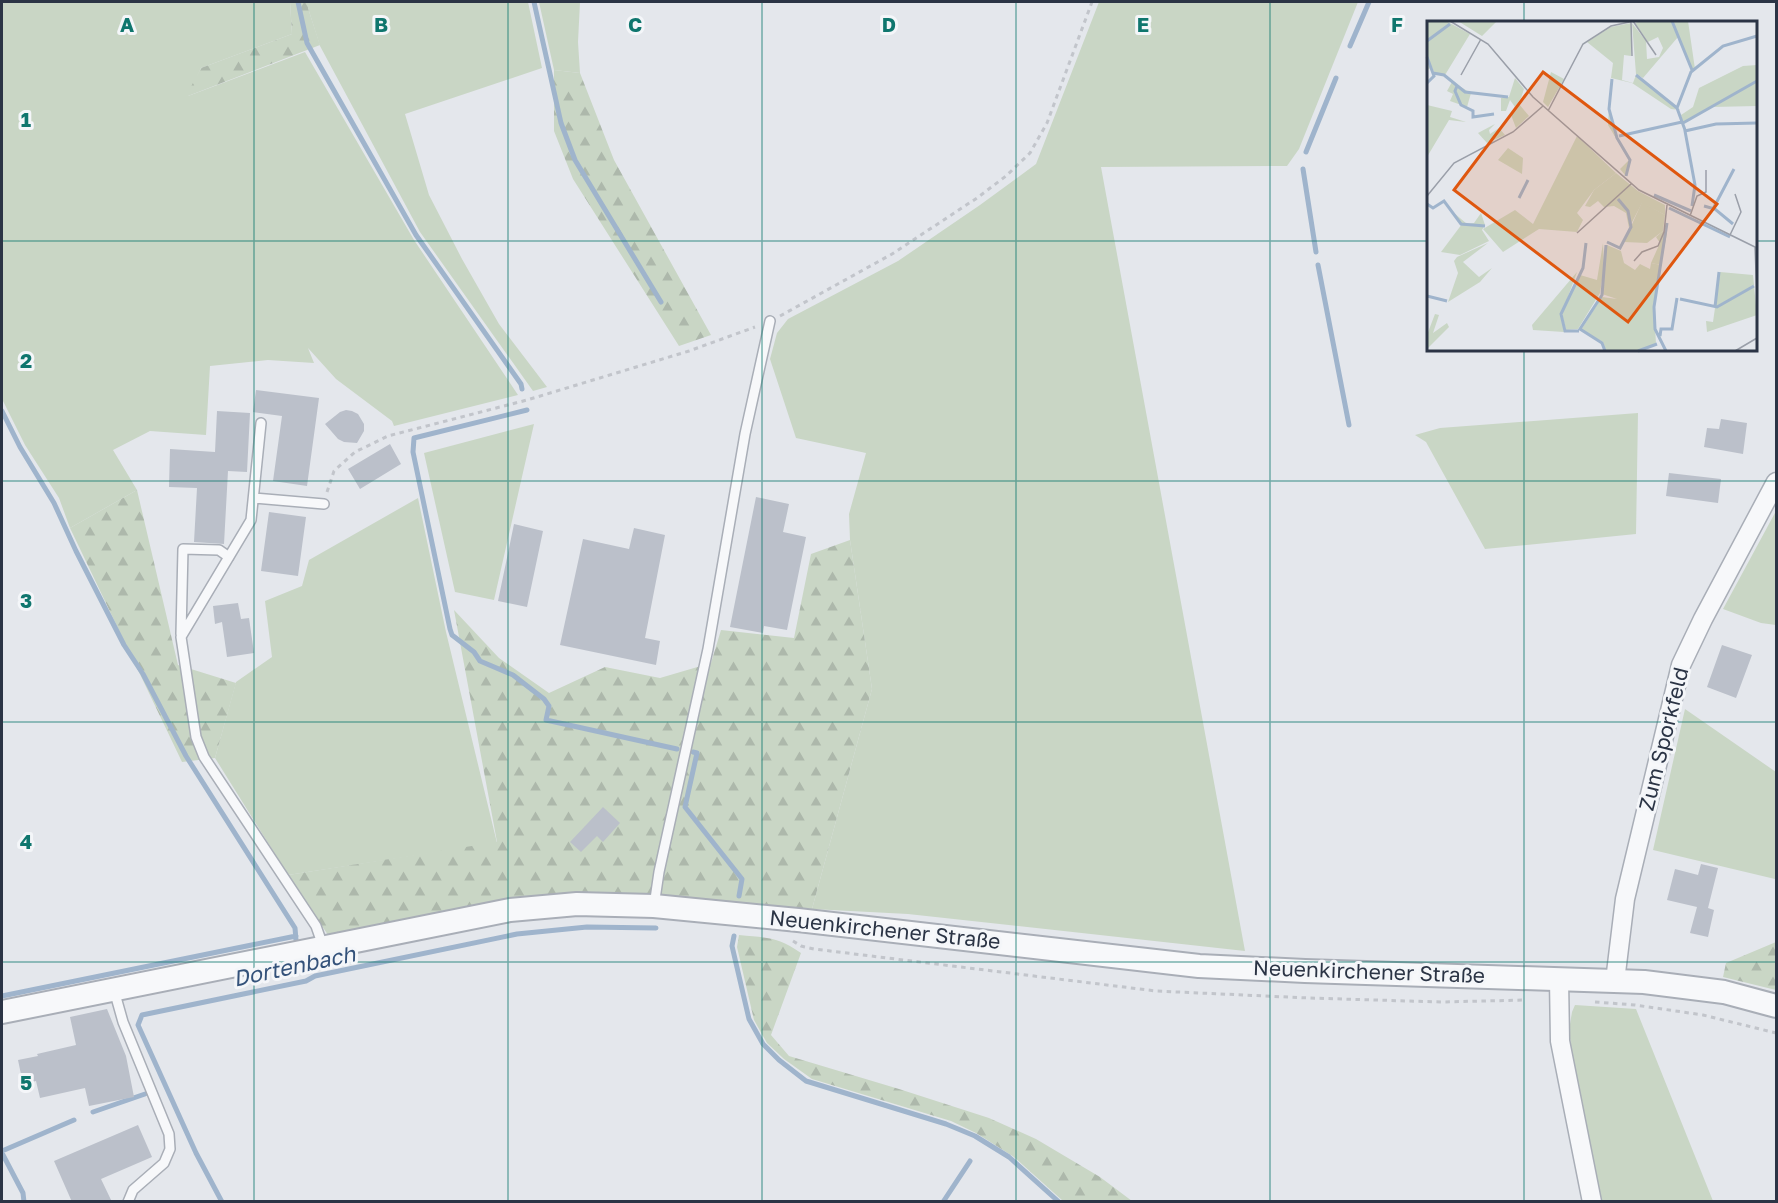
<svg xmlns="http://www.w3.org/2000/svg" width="1778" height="1203" viewBox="0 0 1778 1203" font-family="'Golos Text',sans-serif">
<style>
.grass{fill:#c9d6c5}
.forest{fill:url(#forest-firs)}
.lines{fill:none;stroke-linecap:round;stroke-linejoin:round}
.stream{stroke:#9fb4cc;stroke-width:5}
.building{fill:#bbc0ca}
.service-casing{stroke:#a9aeb7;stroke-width:12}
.minor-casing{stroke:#a9aeb7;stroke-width:21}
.tertiary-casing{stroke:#a9aeb7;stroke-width:26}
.path{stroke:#c2c5cb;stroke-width:3;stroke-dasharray:4.5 4.5;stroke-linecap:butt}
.service{stroke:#f7f8fa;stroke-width:9}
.minor{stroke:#f7f8fa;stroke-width:18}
.tertiary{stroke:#f7f8fa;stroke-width:22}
.grid{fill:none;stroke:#0f766e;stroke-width:1.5;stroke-opacity:0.55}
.labels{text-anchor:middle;stroke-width:6;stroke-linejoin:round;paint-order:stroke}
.street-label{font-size:21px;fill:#2b3445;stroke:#f4f6f9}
.water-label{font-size:22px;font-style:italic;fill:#34527a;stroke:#f4f6f9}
.inset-river{fill:none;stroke:#9fb4cc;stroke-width:3}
.inset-road{fill:none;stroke:#9a9fa9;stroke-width:1.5}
.view{fill:#df570f;fill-opacity:0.15;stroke:#df570f;stroke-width:3}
.inset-edge{fill:none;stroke:#2b3445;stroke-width:3}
.grid-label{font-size:20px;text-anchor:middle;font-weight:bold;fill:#0f766e;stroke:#f4f6f9;stroke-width:6;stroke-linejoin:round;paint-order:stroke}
</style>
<defs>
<pattern id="forest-firs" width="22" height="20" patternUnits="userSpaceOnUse" patternTransform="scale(1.5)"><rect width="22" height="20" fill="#c9d6c5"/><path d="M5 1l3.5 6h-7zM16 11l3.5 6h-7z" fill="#adb8ab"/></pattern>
</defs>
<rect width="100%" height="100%" fill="#e4e7ec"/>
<path class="grass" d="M2 2H290L292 34 201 68 188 96 305 52 414 240 518 395 394 426 392 421 336 379 308 348 314 363 268 360 210 366 206 435 150 431 113 450 137 490 70 528 59 498 25 445 2 399Z
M308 2H528L542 68 405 114 429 195 462 259 499 324 547 387 533 391 420 232 320 46 308 8Z
M539 2H580L578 42 580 73 554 70Z
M1099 2H1358L1299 149 1287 166 1101 167 1245 951 908 914 812 909 872 689 850 540 849 514 866 453 796 438 770 359 777 333 788 319 898 261 980 205 1036 164Z
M1638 413 1636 534 1485 549 1426 442 1415 435 1440 428Z
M534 424 494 600 455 592 424 453Z
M418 498 446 632 497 843 288 875 215 758 236 682 272 657 265 601 302 586 309 560Z
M1776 511V625L1761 623 1723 609Z
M1685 709 1776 772 1775 879 1653 850Z
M1575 1005 1636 1009 1713 1201H1601L1573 1063 1569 1030 1572 1012Z"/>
<path class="forest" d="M290 2H308V8L320 45 188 96 187 94 201 68 292 34Z
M554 70 580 73 614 160 711 335 679 346 573 179 554 131Z
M137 490 178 665 236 683 215 758 182 762 70 528Z
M850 540 872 689 812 909 663 896 330 938 288 875 497 842 454 610 499 658 549 693 605 667 660 678 711 663 721 630 794 638 811 554Z
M739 935C767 938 777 936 801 953L771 1035 789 1056 899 1089 989 1118 1036 1139 1100 1177 1132 1201H1063L1014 1157 976 1133 951 1121 812 1079 784 1059 767 1043 754 1020 737 947Z
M1776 942V990L1723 977 1726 963Z"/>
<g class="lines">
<path class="stream" d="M298 2 307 43 416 235 521 384 522 389
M534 2 561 123 575 160 661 302
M1350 46 1369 2
M1306 152 1336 78
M1303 169 1316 252
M1318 265 1349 425
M527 410 414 438 413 452 450 629 452 635 474 652 480 661 513 675 544 699 549 706 546 720 677 749
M2 411 20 447 54 503 76 551 124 645 143 674 186 756 295 928 296 940
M693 752 697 753 685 807 742 879 739 896
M734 936 732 946 749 1019 763 1044 779 1060 806 1081 946 1124 975 1136 1009 1157 1059 1202
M2 996 296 936
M93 1112 145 1094
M2 1151 74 1120
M2 1153 23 1193 24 1202
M222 1202 196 1153 138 1025 142 1015 306 981 315 976 517 934 587 927 656 928
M943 1202 970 1161"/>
</g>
<path class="building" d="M256 390 319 398 307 486 273 481 282 416 253 412Z
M346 410 352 411 358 414 364 424V431L357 443 344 442 338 439 325 424 340 412Z
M217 411 250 413 247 472 228 471 224 544 194 542 197 488 169 487 170 449 215 452Z
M1721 419 1747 423 1743 454 1704 447 1707 428 1719 429Z
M390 444 401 464 360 489 348 469Z
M1669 473 1721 479 1718 503 1666 496Z
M756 497 789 504 783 532 806 537 787 630 764 626 763 633 730 627Z
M269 512 306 517 298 576 261 571Z
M514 524 543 531 527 607 498 601Z
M634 528 665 535 645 638 660 641 656 665 560 645 583 539 629 549Z
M238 603 241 619 249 618 254 653 227 657 222 622 215 624 213 606Z
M1722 645 1752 655 1736 698 1707 687Z
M603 807 620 823 603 842 597 836 581 852 570 842Z
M1701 864 1718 868 1708 908 1714 910 1708 937 1690 933 1697 907 1667 900 1675 869 1698 875Z
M107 1009 126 1056 134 1097 89 1106 85 1088 40 1098 36 1081 23 1084 18 1060 38 1056 37 1054 76 1045 70 1017Z
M138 1125 152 1157 101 1179 112 1202H72L54 1161Z"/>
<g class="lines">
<defs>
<path id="service" d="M261 423 251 520 181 637 196 737 204 757 316 926 323 946
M254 498 324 504
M181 634 183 549 219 550 229 557
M654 906 659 872 708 649 745 434 770 321
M114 990 123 1022 169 1134 170 1149 164 1163 133 1190 128 1202"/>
<path id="minor" d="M1559 979 1560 1041 1592 1202
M1615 981 1625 899 1681 665 1703 619 1776 482"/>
<path id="tertiary" d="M2 1012 510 910 577 904 654 906 798 920 1199 966 1305 971 1644 982 1724 992 1776 1006"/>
</defs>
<use href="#service" class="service-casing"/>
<use href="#minor" class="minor-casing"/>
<use href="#tertiary" class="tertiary-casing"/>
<path class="path" d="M780 316 892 254 977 198 1006 176 1030 153 1047 123 1092 2
M327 492 334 471 355 452 388 436 527 400 689 351 755 327
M793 941 801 946 814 949 1156 991 1309 998 1441 1002 1526 1000
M1595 1002 1635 1005 1703 1015 1776 1033"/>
<use href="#service" class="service"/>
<use href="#minor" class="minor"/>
<use href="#tertiary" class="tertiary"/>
</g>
<path class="grid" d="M254 2V1202M508 2V1202M762 2V1202M1016 2V1202M1270 2V1202M1524 2V22M2 241H1428M1756 241H1776M1524 350V1202M2 481H1776M2 722H1776M2 962H1776"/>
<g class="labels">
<g class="street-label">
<text transform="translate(1664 739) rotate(-76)" y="7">Zum Sporkfeld</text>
<text transform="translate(885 930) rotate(6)" y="7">Neuenkirchener Straße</text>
<text transform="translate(1369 972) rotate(2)" y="7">Neuenkirchener Straße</text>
</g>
<g class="water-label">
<text transform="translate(294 966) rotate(-12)" y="8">Dortenbach</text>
</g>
</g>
<g transform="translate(1427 21)">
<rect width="330" height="330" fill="#e4e7ec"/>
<path d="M0 0H19L43 13 18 54 7 51 5 46 0 49ZM31 0H70L55 15ZM214 0H261L268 48 265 50 251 16 216 57 209 53 205 2 219 20 220 38 232 36 236 27 231 16 221 21 208 2ZM204 2V35L197 34 195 59 206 62 209 54 253 89 244 88 205 62 184 57 186 42 160 21 184 6ZM330 44V85L285 86 256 101 254 94 266 86 272 67 316 45ZM124 51 137 58 121 86 116 81ZM88 57 97 68 94 77 88 86 83 79 79 90H74V77L82 76ZM92 83 102 95 89 107 84 94ZM0 84 25 90 23 96 39 101 22 99 0 136ZM68 103 62 109 63 113 72 107 78 114 60 122 51 112ZM150 115 189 152 167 169 150 192 156 199 150 211 112 208 76 231 56 208 88 189 106 203ZM81 127 96 137 95 153 71 139ZM215 181 238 194 236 210 220 222 197 221ZM176 222 177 247 173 272 151 308 139 309 135 293 137 311 106 309 105 304 150 251 135 292 153 254 170 259ZM180 224 194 230 197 242 208 249 213 243 223 248 224 242 234 244 227 287 229 323 209 330H179L176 321 154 309 175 276 190 278 175 273ZM293 251 326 254 327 264 288 286ZM327 265 330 294 280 311 279 300 286 301 288 287Z" fill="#c9d6c5"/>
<path d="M25 61 44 72 40 86 23 80 26 73 20 70ZM182 84 187 112 203 139V145L198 154 193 148 202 139 181 104ZM189 152 211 170 238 184V194L215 182 202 207 199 192 187 185 177 186 171 180 163 186 158 185 167 169ZM27 192 40 203 47 202 54 192 58 204 55 209 62 220 33 234 14 231 35 203ZM236 210 240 212 234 244 224 242 233 222 229 216ZM61 222 36 241 52 256 65 247 53 261 21 281 31 252 27 240 30 236ZM8 293 12 294 6 312 20 302 22 306 0 328V314Z" fill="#c9d6c5"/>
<path class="inset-river" d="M245 0 265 49M0 20 23 3M0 36 7 55 0 62M6 52 17 54 38 71 81 76M209 54 250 87M185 58 182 88 190 117 203 139 199 155M30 65 28 70 34 84 46 90V96L67 93M256 102 330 60M258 109 250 87 264 51 296 25 330 15M192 115 255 101M227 174 264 190M92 177 101 159M0 183 6 187 17 180 34 203 58 205M265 185 268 164 258 110 289 103 330 102M277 185 288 188 306 203M242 187 303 216M286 188 307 148M180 221 193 227 204 206 201 190 191 178M0 275 20 280M253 278 290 286 327 265M288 286 292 251M152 310H138L134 293 156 247 159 222M233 315 234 308H245L250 277M178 330 175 322 153 308 175 274 179 224M211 330 230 323M239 330 228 308 227 286 240 202"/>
<path class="inset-road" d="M23 0 61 23 106 76 212 169 330 227M206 0 229 34M204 1 205 35M34 54 54 18M121 90 156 23 184 5 207 0M0 175 27 142 86 111 116 85M263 195 270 175 279 171V149M150 212 204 163M303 214 314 191 308 173M328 226 330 275M207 240 215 231 231 225 237 211 240 184M308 330 330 317"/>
<path class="view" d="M116 51 290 183 201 301 27 169Z"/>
<rect width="330" height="330" class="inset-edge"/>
</g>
<g class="grid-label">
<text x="127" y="32">A</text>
<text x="381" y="32">B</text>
<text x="635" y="32">C</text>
<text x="889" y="32">D</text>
<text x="1143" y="32">E</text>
<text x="1397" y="32">F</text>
<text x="26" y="127">1</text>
<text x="26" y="368">2</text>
<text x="26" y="608">3</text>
<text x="26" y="849">4</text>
<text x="26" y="1090">5</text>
</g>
<rect width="1778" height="1203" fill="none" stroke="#2b3445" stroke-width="6"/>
</svg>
